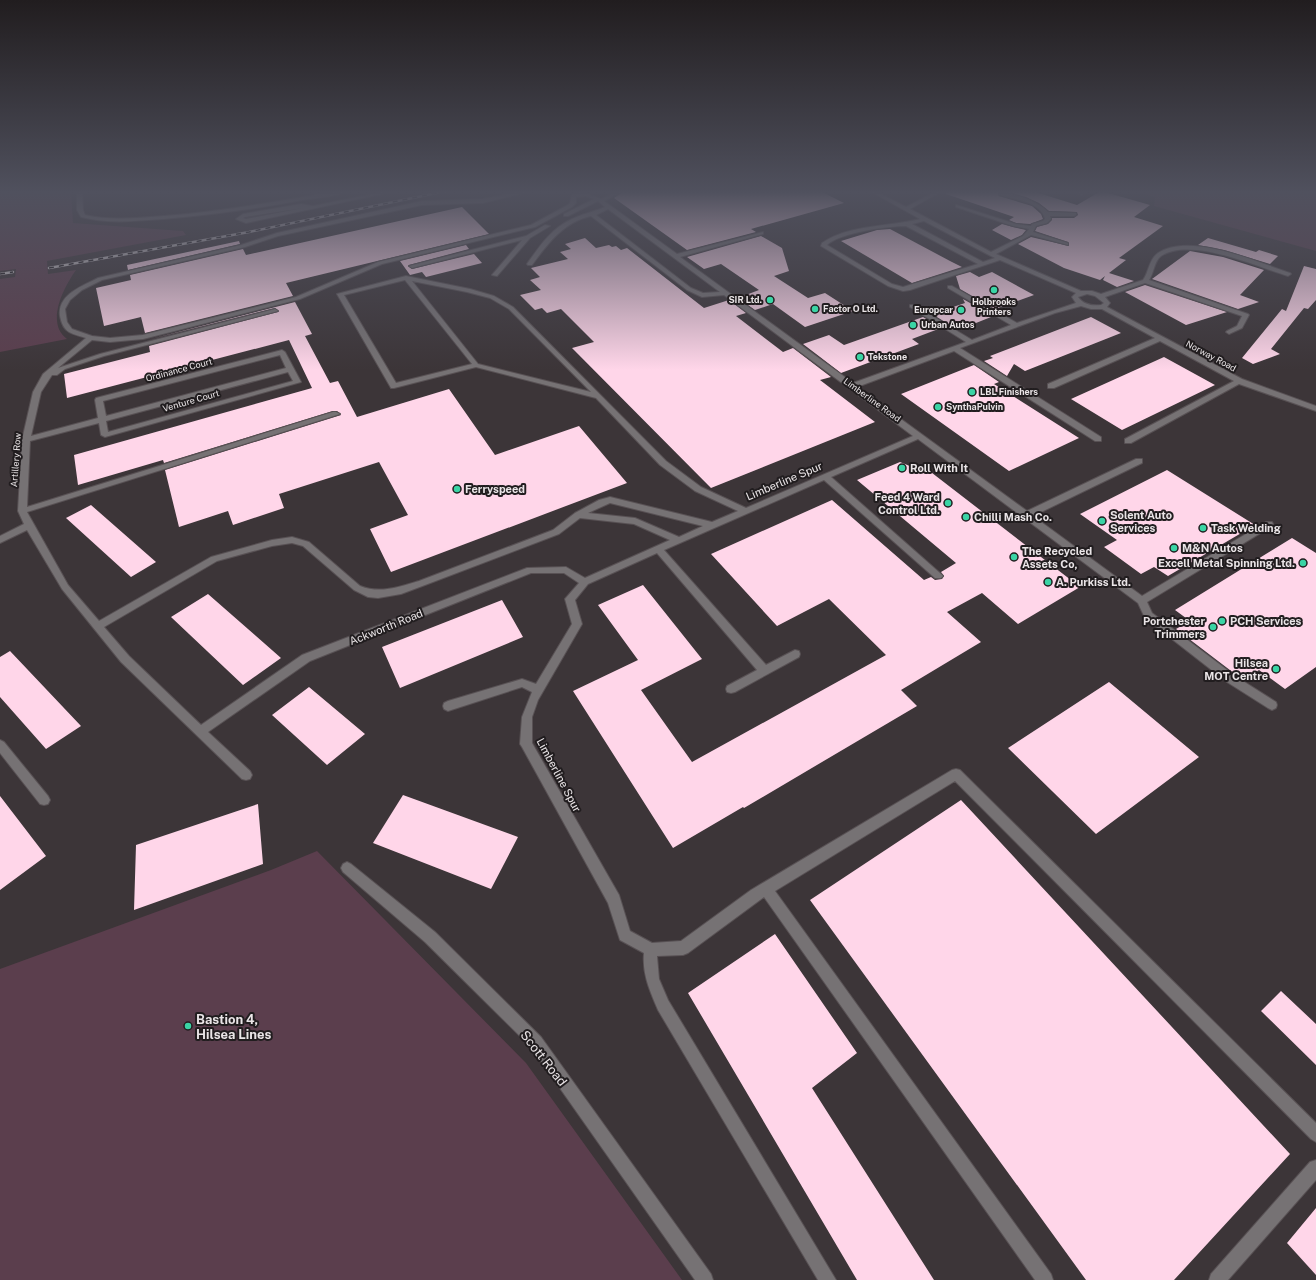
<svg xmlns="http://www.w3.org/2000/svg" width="1316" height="1280" viewBox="0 0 1316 1280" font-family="'Public Sans',sans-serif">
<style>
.green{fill:#5b3e4d}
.building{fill:#ffd6e9}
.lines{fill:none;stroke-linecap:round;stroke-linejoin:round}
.minor-casing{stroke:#585154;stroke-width:2}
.minor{fill:#767274;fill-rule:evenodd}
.rail-casing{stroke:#c4bec0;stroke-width:2.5}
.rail{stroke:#211d1f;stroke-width:1.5;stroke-dasharray:5;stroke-linecap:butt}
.poi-dot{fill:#3ad4a5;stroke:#211d1f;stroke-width:1.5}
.labels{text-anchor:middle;stroke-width:4;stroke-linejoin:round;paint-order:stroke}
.far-poi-label{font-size:9px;font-weight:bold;fill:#eae5e7;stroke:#211d1f;text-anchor:start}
.far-street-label{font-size:9px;fill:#eae5e7;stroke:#211d1f}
.poi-label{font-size:11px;font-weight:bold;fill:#eae5e7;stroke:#211d1f;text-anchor:start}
.street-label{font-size:11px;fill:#eae5e7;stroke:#211d1f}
.near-poi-label{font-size:13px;font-weight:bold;fill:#eae5e7;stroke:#211d1f;text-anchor:start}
.near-street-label{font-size:13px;fill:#eae5e7;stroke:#211d1f}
</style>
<rect width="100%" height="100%" fill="#3c3538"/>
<path class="green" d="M0 191H71L73 223 183 231 186 235 47 261 48 274 76 270C64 287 45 323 67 339L0 352V279L15 277 16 269 0 271Z
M1134 191H1316V251L1154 206 1155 197Z
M317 851 526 1063 682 1280H0V969L271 870Z"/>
<path class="building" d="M624 191H820L844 203 751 229 756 232 687 250 614 198Z
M946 191H1032L1077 205 1101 191 1150 205 1134 217 1163 226 1119 258 1126 260 1109 273 1134 281 1117 287 1103 280 1105 276 1100 280 1064 268 1018 244 1031 237 1069 246 1068 242 1035 231 1037 227 1048 224 1052 220V218H1074L1078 215 1077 212 1049 211 1039 203 1026 197 1012 193 998 192 999 196 1032 206 1041 214 1043 219 1030 224 1016 223 1009 220 1014 217 946 194Z
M462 207 489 234 286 283 293 296 145 333 141 317 104 326 96 288 131 280 130 275 243 249 246 255Z
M1002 224 1013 227 1026 230 1022 235 1011 240 992 230Z
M890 229 950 261 962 267 912 283 841 241 877 230Z
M761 236 782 248 789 271 774 276 808 298 825 293 853 311 805 327 773 304 755 310 738 298 759 290 721 264 704 269 687 257Z
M585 238 596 248 609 245 612 247 616 246 621 250 627 248 704 308 729 300 746 313 736 316 783 352 793 348 831 377 820 380 875 422 711 488 572 348 594 342 561 309 547 313 542 308 535 310 520 295 541 290 530 280 540 277 531 268 568 259 560 252 571 249 565 244Z
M1208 238 1256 252 1259 250 1278 256 1270 264 1224 250 1198 245Z
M239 241 240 244 128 270 127 265Z
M466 245 469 249 409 265 408 266 412 269 474 254 482 263 426 277 422 272 410 275 400 261Z
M1190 251 1223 257 1264 270 1240 295 1259 302 1238 309 1152 279Z
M1304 266 1316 269V300L1308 309 1304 308 1271 349 1280 354 1253 364 1242 358 1282 309 1286 311Z
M970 272 979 277 992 272 1034 295 995 309 960 289 956 276Z
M1145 285 1227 312 1186 325 1125 292Z
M963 299 986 312 984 313 991 317 971 325 963 320 950 325 932 314 965 303Z
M295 302 312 334 305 336 330 383 338 381 357 417 449 389 495 455 579 426 627 483 391 572 370 529 408 515 379 462 279 494 284 508 233 525 228 511 179 527 165 470 341 415 337 411H333L164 463 163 460 78 485 74 455 312 388 289 340 67 398 64 374 150 352 149 346 278 312 279 311 275 308 147 340Z
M923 317 941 328 912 339 919 344 841 373 803 344 829 335 844 345Z
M1091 317 1121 333 1025 371 1014 364 1007 376 984 361 993 358 990 356Z
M1164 357 1215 385 1122 430 1071 399Z
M974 365 999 382 994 384 1079 438 1009 471 901 394Z
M900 462 917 469 923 466 1080 587 1018 624 982 593 947 612 981 642 901 690 917 706 744 808 743 807 673 848 573 691 638 660 598 605 643 585 702 659 641 690 692 762 886 655 829 599 777 626 711 554 832 500 924 580 931 577 935 580 942 579 944 576 941 572 956 563 857 480Z
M1167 470 1255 525 1168 576 1154 567 1141 574 1104 547 1117 540 1080 514Z
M91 505 156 562 131 577 66 518Z
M1292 538 1316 553V667L1285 689 1259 670 1244 680 1239 677 1176 629 1190 621 1175 610Z
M208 594 281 658 243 685 171 617Z
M502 600 523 637 400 688 382 647Z
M10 651 81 726 46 749 0 697V657Z
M1109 682 1199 757 1096 834 1008 748Z
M309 687 365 734 327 765 272 715Z
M403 795 518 837 491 889 373 843Z
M0 796 46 856 0 890Z
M961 800 1290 1154 1174 1280H1086L810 900Z
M258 804 263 864 134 910 136 845Z
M775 934 857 1053 812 1088 934 1280H857L688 993Z
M1281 991 1316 1024V1065L1261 1011Z
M1316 1208V1275L1287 1243Z"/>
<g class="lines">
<defs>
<path id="minor" d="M77 191H82L83 210 85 215C111 221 138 218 164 216 223 211 280 201 337 191H347C337 197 314 198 302 200 256 209 210 215 163 219 135 221 108 224 81 217L77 210Z
M387 191H396L246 223 236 219 243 214 301 204 313 206ZM303 208 246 219 243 218 245 217Z
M522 191H531L483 203 422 205 278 236 245 247 102 280 82 290 70 300 65 309 67 322 72 329 92 336 110 338 143 335 296 297 378 262 531 225 568 205 570 203 572 195 580 193 578 192 580 191 601 199 618 191H623L604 201 677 254 763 232V234L680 257 853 383 966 342 910 307V305H914L972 340 1011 325 948 288V286H952L1017 323 1076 303 1072 297 1076 293 1000 260 910 290 903 291 888 286 821 246 822 243C850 224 889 227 920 219L870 191H875L906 207 937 191H942L910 209 991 252 1023 236 1029 229 1013 226 956 207V205L1016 224 1031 226 1032 224 1043 221 1045 219C1041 202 1014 199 999 195V193C1013 192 1039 202 1048 212L1076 213V215L1074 216H1050L1051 219 1047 223 1036 226 1033 232 1068 243V245L1031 235 996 254 1081 291H1092L1101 294 1143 280C1149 272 1149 259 1158 253 1190 232 1257 262 1290 273L1291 274 1288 276C1257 267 1190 236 1161 256 1154 261 1154 273 1149 280L1248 314 1249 315 1242 328 1229 334 1226 332 1227 331 1237 326 1242 316 1145 283 1105 297 1110 303 1107 307 1242 379 1316 406V411L1239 384 1131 443H1125V439L1234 381 1160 341 1054 388H1048V384L1155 338 1102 309H1091L1081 306 1055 313 960 348 1101 437V441H1095L954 351 857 387 1027 511 1136 459H1142V463L1033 516 1142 596 1266 522H1272L1273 524 1272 526 1147 602 1152 613 1235 676 1276 702 1277 705 1276 708 1272 710 1268 708 1227 682 1145 618 1138 603 918 439 831 477 941 574 943 576 941 578H935L824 480 664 550 766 665 795 650 799 651 800 654 799 657 735 692 731 693 727 692 726 689 727 686 757 670 657 553 588 584 575 600 582 624 538 700 532 717V743L619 895 630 931 652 943 681 941 751 890 952 770 956 769 960 770 1316 1123V1142L1311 1139 955 781 775 891 1051 1274 1053 1280H1035L764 897 688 953 683 955 657 956 659 979 668 1000 836 1280H818L658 1010C650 991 642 974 644 953L620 940 608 903 522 747 520 744 522 717 532 692 522 687 448 711 444 709 443 706 444 703 448 701 522 679 536 684 572 624 565 599 579 583 564 573H531L310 661 208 732 250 771 252 775 250 779 246 780 242 779 121 662 62 589 27 530 0 543V536L24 524 18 511 22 440 33 392 43 374 55 364 86 338C81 336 74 335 69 332 64 329 61 322 60 316 57 295 82 286 98 278L241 245 277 233 422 201 483 199ZM586 196 594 199 564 214V216H568L598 201 605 207C594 212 581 214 570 220 551 229 539 247 527 264L528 265H532C548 243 564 222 591 216L687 290 702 297 724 295 913 436 746 508 701 487 666 461 513 307 494 296 470 289 406 276 337 294 391 388H394L476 367 596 398 660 465 695 491 738 511 712 522 610 497 599 500 575 513 553 530 419 581C399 587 380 594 360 586L309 542 292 537 272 540 211 557 99 621 68 585 27 512 340 414 336 412H333L27 507 30 441 99 423 101 435 105 437 301 382 285 352 282 350 96 398 95 400 98 418 31 436 41 392 52 375H57L65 369 104 356 278 311 275 309 100 354 58 368 92 340 110 342 143 339 300 299 382 264 535 227 572 207 576 203V197ZM608 209 720 292 703 293 691 288 596 215ZM924 221 989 255 995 258 983 262 912 224ZM906 226 978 264 903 287 892 284 827 245C839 233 888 226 906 226ZM405 280 472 364 396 383 344 295ZM412 281 467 292 490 298 509 309 591 392 478 364ZM1087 294 1095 296 1104 303 1101 305C1092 306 1084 305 1078 297ZM280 355 286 368 106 416 103 401ZM288 372 293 381 108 432 106 421ZM610 503 703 526 679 537 635 518 588 513ZM580 518 634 524 670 540 585 578 566 567 527 568 302 655 201 725 129 656 104 627 217 561 272 546 292 543 303 546 354 590 368 597 378 598 401 594 425 585 559 534Z
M1071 191H1079L1085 193 1082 195Z
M545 225 550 226 530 238 497 276 492 275 522 240 412 268 409 266 526 236Z
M0 740 4 742 48 796 50 800 48 804 44 805 40 804 0 753Z
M347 862 351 864 435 932 541 1037 711 1274 713 1280H695L531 1047 425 942 343 872 341 868 343 864Z
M1316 1160V1180L1228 1280H1209L1211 1274 1310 1162Z"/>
</defs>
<use href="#minor" class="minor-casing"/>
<use href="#minor" class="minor"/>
<defs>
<path id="rail" d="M49 268 249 232 446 191
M0 274 13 272"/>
</defs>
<use href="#rail" class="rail-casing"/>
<use href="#rail" class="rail"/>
</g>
<linearGradient id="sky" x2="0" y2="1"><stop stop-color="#211d1f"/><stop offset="0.52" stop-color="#50515e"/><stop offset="1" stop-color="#50515e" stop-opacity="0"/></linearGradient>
<rect width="1316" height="370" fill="url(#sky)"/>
<g class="poi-dot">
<circle cx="994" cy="290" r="4"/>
<circle cx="770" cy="300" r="4"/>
<circle cx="815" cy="309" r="4"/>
<circle cx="961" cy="310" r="4"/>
<circle cx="913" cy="325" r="4"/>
<circle cx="860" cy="357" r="4"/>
<circle cx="972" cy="392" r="4"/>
<circle cx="938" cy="407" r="4"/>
<circle cx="902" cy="468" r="4"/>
<circle cx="457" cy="489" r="4"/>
<circle cx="948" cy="503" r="4"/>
<circle cx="966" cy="517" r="4"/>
<circle cx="1102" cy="521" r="4"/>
<circle cx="1203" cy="528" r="4"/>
<circle cx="1174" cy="548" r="4"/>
<circle cx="1014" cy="557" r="4"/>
<circle cx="1303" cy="563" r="4"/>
<circle cx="1048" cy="582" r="4"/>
<circle cx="1222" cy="621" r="4"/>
<circle cx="1213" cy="627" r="4"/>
<circle cx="1276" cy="669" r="4"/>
<circle cx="188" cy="1026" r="4"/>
</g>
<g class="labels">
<g class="far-poi-label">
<text x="762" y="303" text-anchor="end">SIR Ltd.</text>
<text x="994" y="305" text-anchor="middle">Holbrooks<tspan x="994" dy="10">Printers</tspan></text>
<text x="823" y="312">Factor O Ltd.</text>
<text x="953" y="313" text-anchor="end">Europcar</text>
<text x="921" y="328">Urban Autos</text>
<text x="868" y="360">Tekstone</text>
<text x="980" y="395">LBL Finishers</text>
<text x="946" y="410">SynthaPulvin</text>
</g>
<g class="far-street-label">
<text transform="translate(1211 356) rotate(28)" y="3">Norway Road</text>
<text transform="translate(179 370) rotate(-15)" y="3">Ordinance Court</text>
<text transform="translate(872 400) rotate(36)" y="3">Limberline Road</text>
<text transform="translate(191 401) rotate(-16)" y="3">Venture Court</text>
<text transform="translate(16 460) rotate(-86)" y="3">Artillery Row</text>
</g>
<g class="poi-label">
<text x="910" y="472">Roll With It</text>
<text x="465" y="493">Ferryspeed</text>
<text x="940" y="501" text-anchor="end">Feed 4 Ward<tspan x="940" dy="13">Control Ltd.</tspan></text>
<text x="1110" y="519">Solent Auto<tspan x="1110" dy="13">Services</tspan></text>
<text x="974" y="521">Chilli Mash Co.</text>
<text x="1211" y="532">Task Welding</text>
<text x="1182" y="552">M&amp;N Autos</text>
<text x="1022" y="555">The Recycled<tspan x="1022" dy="13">Assets Co,</tspan></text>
<text x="1295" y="567" text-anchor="end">Excell Metal Spinning Ltd.</text>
<text x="1056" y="586">A. Purkiss Ltd.</text>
<text x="1205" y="625" text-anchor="end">Portchester<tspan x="1205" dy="13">Trimmers</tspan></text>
<text x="1230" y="625">PCH Services</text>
<text x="1268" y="667" text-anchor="end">Hilsea<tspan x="1268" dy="13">MOT Centre</tspan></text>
</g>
<g class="street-label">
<text transform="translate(784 481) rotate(-23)" y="4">Limberline Spur</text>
<text transform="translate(386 627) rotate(-22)" y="4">Ackworth Road</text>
<text transform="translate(559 775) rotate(62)" y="4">Limberline Spur</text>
</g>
<g class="near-poi-label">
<text x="196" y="1024">Bastion 4,<tspan x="196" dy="15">Hilsea Lines</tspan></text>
</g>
<g class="near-street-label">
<text transform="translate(544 1058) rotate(52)" y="5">Scott Road</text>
</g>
</g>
</svg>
